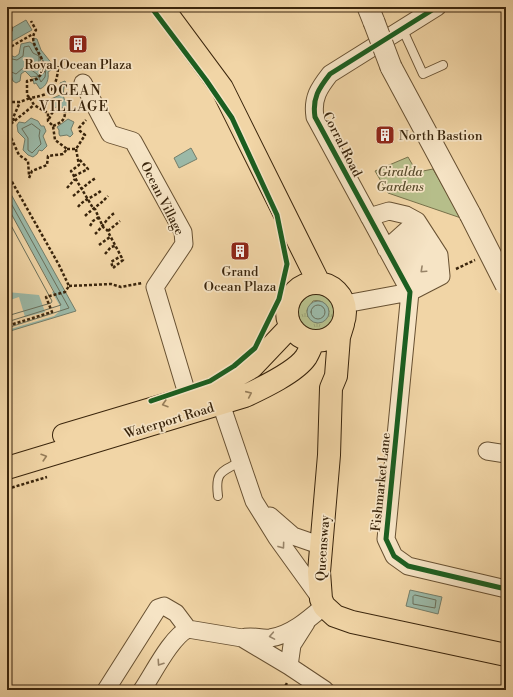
<svg xmlns="http://www.w3.org/2000/svg" width="513" height="697" viewBox="0 0 513 697" font-family="'Libre Bodoni',serif">
<style>
.grass{fill:url(#grass-tufts);stroke:#78724b;fill-rule:evenodd}
.park{fill:#b6be8a;stroke:#78724b}
.water{fill:#9bb9a8;stroke:#747e6a}
.pier{fill:#f1d5a6}
.lines{fill:none;stroke-linecap:round;stroke-linejoin:round}
.shore{stroke:#6a6f5a;stroke-width:1}
.service-casing{stroke:#685132;stroke-width:10}
.minor-casing{stroke:#685132;stroke-width:19}
.tertiary-casing{stroke:#685132;stroke-width:23}
.primary-casing{stroke:#3a250c;stroke-width:24}
.path{stroke:#3a250c;stroke-width:2.5;stroke-dasharray:3 2;stroke-linecap:butt}
.service{stroke:#f6e4c5;stroke-width:8}
.minor{stroke:#f6e4c5;stroke-width:17}
.tertiary{stroke:#f6e4c5;stroke-width:21}
.primary{stroke:#f1d5a6;stroke-width:22}
.tertiary-bridge-casing{stroke:#685132;stroke-width:23;stroke-linecap:butt}
.tertiary-bridge{stroke:#f6e4c5;stroke-width:21}
.cycleway-casing{stroke:#f6e4c5;stroke-width:8}
.cycleway{stroke:#1b5e20;stroke-width:5}
.oneway{stroke:#988468}
.oneway2{stroke:#967d59}
.labels{text-anchor:middle;stroke-width:3.5;stroke-linejoin:round;paint-order:stroke}
.poi-label{font-size:13px;fill:#3a250c;stroke:#f6e4c5}
.street-label{font-size:13px;fill:#3a250c;stroke:#f6e4c5}
.park-label{font-size:13px;font-style:italic;fill:#594b2c;stroke:#f6e4c5}
.neighbourhood-label{font-size:14px;letter-spacing:1px;fill:#3a250c;stroke:#f6e4c5}
</style>
<defs>
<pattern id="grass-tufts" width="24" height="20" patternUnits="userSpaceOnUse"><rect width="24" height="20" fill="#b6be8a"/><path d="M3 7l-1-3M5 7V3M7 7l1-3M15 17l-1-3M17 17v-4M19 17l1-3" fill="none" stroke="#9da376"/></pattern>
</defs>
<rect width="100%" height="100%" fill="#f1d5a6"/>
<filter id="stains"><feTurbulence type="fractalNoise" baseFrequency=".005" numOctaves="4"/><feColorMatrix values="0 0 0 0 .2 0 0 0 0 .09 0 0 0 0 .02 0 0 0 .5 -.17"/></filter>
<radialGradient id="worn" r=".72"><stop offset=".6" stop-color="#630" stop-opacity="0"/><stop offset="1" stop-color="#630" stop-opacity=".3"/></radialGradient>
<path class="grass" d="M318 292C360 298 324 353 302 323 292 310 303 295 318 292ZM313 301C321 299 328 304 329 312L308 317 307 310Z"/>
<path class="park" d="M408 157 415 169 423 171 433 169 461 218 388 193 375 171Z"/>
<path class="water" d="M26 20 32 30 7 44V31Z
M33 38 37 39 41 50 53 65 54 68 48 72C49 79 47 86 40 89L36 83 34 84 33 79 39 76 31 77 25 71 21 74 20 81 16 83 13 81 11 75H7V54L15 57 19 54 21 44 30 42 33 44C38 55 45 62 40 75 53 63 31 51 33 38Z
M65 81 67 85 64 87C63 96 62 98 69 104V108L65 109 59 106 52 109 51 99 60 95 62 87 60 83Z
M31 118 38 121 41 126H44L46 131 43 136 47 146 42 151 39 150 37 154 33 157 28 155 23 150 25 139 18 132 17 125 19 122 25 123Z
M68 119 74 122 71 129 73 134 70 137 67 135 60 136 59 134V130L57 127Z
M191 148 197 159 179 168 174 158Z
M7 187 76 311 7 332Z
M307 312a11 11 0 1 1 22 0a11 11 0 1 1-22 0Z
M410 590 442 597 438 614 406 606Z"/>
<path class="pier" d="M7 206 54 291 52 292 60 306V311L54 316 7 330V301L19 297 25 317 45 312 39 295 7 292Z"/>
<g class="lines">
<path class="shore" d="M7 58 17 60 23 56 24 47 29 46 33 53 39 56V64L46 68 45 77 41 82 37 74 27 67 23 68 16 74 7 70
M32 124 40 130 39 136 41 144 32 153 28 150V138L22 129Z
M7 196 69 308 7 328
M7 206 61 305 7 322
M7 218 52 301 51 303 7 316
M311 312a7 7 0 1 1 14 0a7 7 0 1 1-14 0Z
M415 595 436 600 435 608 413 604V597Z"/>
<defs>
<path id="service" d="M7 27 8 29
M402 28 423 74 443 65
M218 496C215 473 220 472 240 462"/>
<path id="minor" d="M83 83 110 134 133 141 183 232 184 244 155 287 188 397
M386 249 417 221
M393 260 424 232
M400 273 432 244
M407 285 439 255
M410 292 386 539 394 556 408 566 506 589
M410 292 315 117C312 98 319 88 330 74L437 7
M345 304 410 292 441 276 439 255 417 221 406 215 389 211 369 217
M221 404 254 501 277 538 321 599
M487 451 506 454
M270 516 293 536 322 546
M306 623 292 645 289 666 325 690
M242 638 289 666
M106 690 158 608 164 606 176 613 188 629
M142 690C153 674 171 637 188 629L242 638C252 635 260 639 270 638 291 635 309 619 324 606"/>
<path id="tertiary" d="M368 7 374 22
M391 67 470 214"/>
<path id="primary" d="M162 7 222 88 319 283
M287 312a29 29 0 1 1 58 0a29 29 0 1 1-58 0Z
M343 324 339 337 336 376 331 388 329 455 319 572 321 599 324 606 335 616 352 622 506 655
M64 435 208 392 252 367 290 327
M7 468 245 396C262 388 296 372 306 357 309 352 311 347 313 342"/>
</defs>
<use href="#service" class="service-casing"/>
<use href="#minor" class="minor-casing"/>
<use href="#tertiary" class="tertiary-casing"/>
<use href="#primary" class="primary-casing"/>
<path class="path" d="M7 49 33 34
M7 102H20L30 98 27 95V81L37 79 44 71C46 55 26 44 36 30L31 21
M49 119 52 113 59 109 65 112 79 110
M14 121 13 118 20 102
M53 126C60 123 65 121 65 112
M7 127 34 105
M7 129 19 155 28 161 29 175
M67 149H76L85 135 80 131 79 128 86 120
M76 149 79 165 71 171 93 208 95 209 103 227 107 230 123 260 113 268 111 262 121 256
M7 173 59 265 69 286 65 292 46 297 52 312 7 326
M74 176 88 169 79 159
M29 178 32 171 47 165 48 156 63 154 67 149 55 140 53 126 48 121V113L34 105 30 98C34 97 38 97 43 95 55 91 58 77 58 66
M67 188 75 179
M73 196C81 190 87 183 96 178
M78 207C84 199 94 197 102 190
M85 216C93 208 100 205 108 196
M90 226 93 221 99 217
M108 231 120 221
M95 234C102 228 108 216 115 213
M99 245 110 237
M105 254 111 247 115 246
M456 269 475 260
M69 286 111 284 121 287 142 283
M7 489 47 477
M283 690 287 683"/>
<use href="#service" class="service"/>
<use href="#minor" class="minor"/>
<use href="#tertiary" class="tertiary"/>
<use href="#primary" class="primary"/>
<defs>
<path id="tertiary-bridge" d="M374 22 391 67
M470 214 506 285"/>
</defs>
<use href="#tertiary-bridge" class="tertiary-bridge-casing"/>
<use href="#tertiary-bridge" class="tertiary-bridge"/>
<defs>
<path id="cycleway" d="M151 7 206 80 232 118 277 215 287 264 279 299 255 348 234 366 210 381 151 401
M437 7 330 74C319 88 312 98 315 117L410 292 386 539 394 556 408 566 506 589"/>
</defs>
<use href="#cycleway" class="cycleway-casing"/>
<use href="#cycleway" class="cycleway"/>
</g>
<defs><path id="oneway-chevron" d="M-2-3.5L2.5 0L-2 3.5" fill="none" stroke-width="1.6" stroke-linecap="round" stroke-linejoin="round"/></defs>
<g class="oneway">
<use href="#oneway-chevron" transform="translate(423 270) rotate(137)"/>
<use href="#oneway-chevron" transform="translate(282 546) rotate(54)"/>
<use href="#oneway-chevron" transform="translate(272 636) rotate(170)"/>
<use href="#oneway-chevron" transform="translate(160 663) rotate(124)"/>
</g>
<g class="oneway2">
<use href="#oneway-chevron" transform="translate(249 394) rotate(-24)"/>
<use href="#oneway-chevron" transform="translate(165 404) rotate(163)"/>
<use href="#oneway-chevron" transform="translate(44 457) rotate(-17)"/>
</g>
<defs>
<symbol id="building-square" viewBox="-11 -11 22 22"><rect x="-9" y="-9" width="18" height="18" rx="4" fill="#8f2418" stroke="#f6e4c5"/><path d="M-4-6H4V6H1V3H-1V6H-4ZM-2.5-4.3h1.7v1.8h-1.7ZM.8-4.3h1.7v1.8H.8ZM-2.5-1h1.7V.8h-1.7ZM.8-1h1.7V.8H.8Z" fill="#fff"/></symbol>
</defs>
<g fill-rule="evenodd">
<use href="#building-square" x="67" y="33" width="22" height="22"/>
<use href="#building-square" x="374" y="124" width="22" height="22"/>
<use href="#building-square" x="229" y="240" width="22" height="22"/>
</g>
<g class="labels">
<g class="poi-label">
<text x="78" y="69">Royal Ocean Plaza</text>
<text x="399" y="140" text-anchor="start">North Bastion</text>
<text x="240" y="276">Grand<tspan x="240" dy="15">Ocean Plaza</tspan></text>
</g>
<g class="street-label">
<text transform="translate(343 144) rotate(63)" y="5">Corral Road</text>
<text transform="translate(163 198) rotate(63)" y="5">Ocean Village</text>
<text transform="translate(169 420) rotate(-17)" y="5">Waterport Road</text>
<text transform="translate(380 482) rotate(-84)" y="5">Fishmarket Lane</text>
<text transform="translate(322 548) rotate(-86)" y="5">Queensway</text>
</g>
<g class="park-label">
<text x="400" y="176">Giralda<tspan x="400" dy="15">Gardens</tspan></text>
</g>
<g class="neighbourhood-label">
<text x="74" y="95">OCEAN<tspan x="74" dy="16">VILLAGE</tspan></text>
</g>
</g>
<rect width="513" height="697" fill="none" stroke="#f1d5a6" stroke-width="24"/>
<rect x="8" y="8" width="497" height="681" fill="none" stroke="#3a250c" stroke-width="2"/>
<rect x="12" y="12" width="489" height="673" fill="none" stroke="#3a250c"/>
<rect width="100%" height="100%" filter="url(#stains)"/>
<rect width="100%" height="100%" fill="url(#worn)"/>
</svg>
